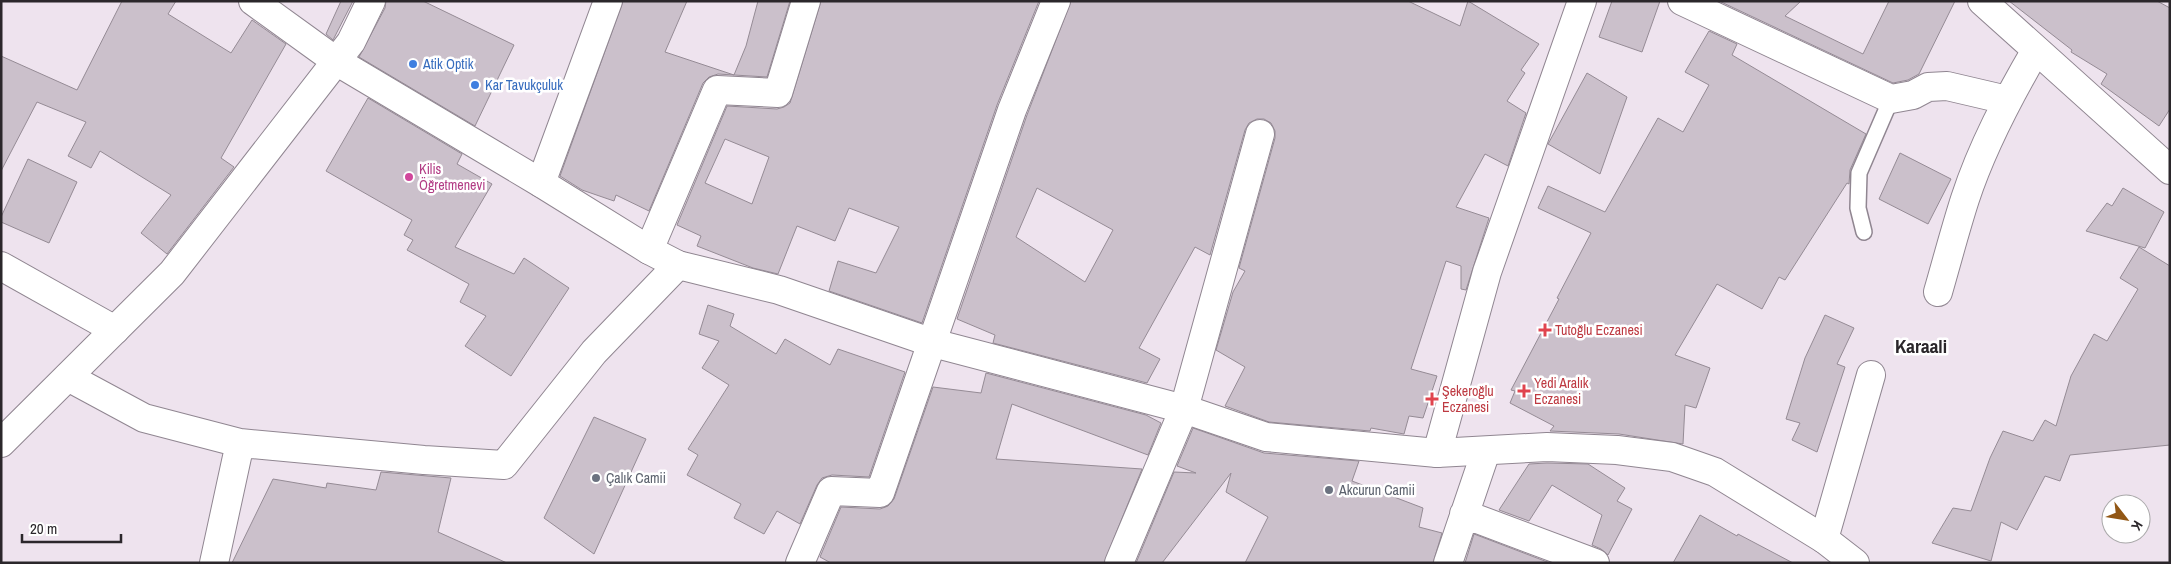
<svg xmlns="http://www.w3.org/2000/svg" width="2171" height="564" viewBox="0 0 2171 564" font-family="'Archivo Narrow',sans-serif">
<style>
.building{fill:#cbc0cb;stroke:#958b95;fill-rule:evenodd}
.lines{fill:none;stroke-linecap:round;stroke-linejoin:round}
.lane-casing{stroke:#908691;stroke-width:18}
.street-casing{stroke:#908691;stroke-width:30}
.secondary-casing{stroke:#908691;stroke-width:30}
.lane{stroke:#fff;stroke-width:15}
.street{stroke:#fff;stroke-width:28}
.secondary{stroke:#fff;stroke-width:28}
.shop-dot{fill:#3f7fe0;stroke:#fff;stroke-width:2}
.hotel-dot{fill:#d1479c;stroke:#fff;stroke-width:2}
.health-dot{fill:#e0444e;stroke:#fff;stroke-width:2}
.worship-dot{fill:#6b7280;stroke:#fff;stroke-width:2}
.labels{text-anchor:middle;stroke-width:5;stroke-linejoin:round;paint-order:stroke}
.shop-label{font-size:14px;fill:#366cbe;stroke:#fff;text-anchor:start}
.hotel-label{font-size:14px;fill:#b23c85;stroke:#fff;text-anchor:start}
.health-label{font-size:14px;fill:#be3a42;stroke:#fff;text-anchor:start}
.worship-label{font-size:14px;fill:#5b616d;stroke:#fff;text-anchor:start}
.district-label{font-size:19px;font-weight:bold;fill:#2b272b;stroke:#fff}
</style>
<rect width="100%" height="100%" fill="#eee3ee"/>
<path class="building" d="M122 1H176L168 14 231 53 252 20 286 44 221 158 234 167 167 254 141 233 171 195 100 151 91 168 68 156 86 122 37 102 1 171V56L77 90Z
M341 1H353L333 40 326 34Z
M386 1H423L514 45 475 126 359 57 385 8Z
M623 1H687L665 52 734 75 718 74 709 77 703 83 649 211 616 195 614 201 582 190 560 176Z
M758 1H790L767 77 734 75 746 46Z
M821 1H1039L997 105 922 323 829 291 838 261 876 273 899 227 849 208 835 241 797 226 778 274 753 268 697 246 701 236 677 225 727 106 777 109 784 107 790 103ZM725 139 769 157 752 204 705 183Z
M1071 1H1408L1460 26 1468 1 1539 44 1521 70 1525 73 1507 101 1526 113 1508 166 1485 154 1456 207 1489 218 1466 290 1461 289V266L1446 261 1411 369 1437 376 1423 418 1409 416 1404 434 1371 428 1370 431 1269 422 1225 406 1245 367 1216 350 1233 292 1245 271 1239 268 1275 138V131L1271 123 1264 119H1257L1249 123 1245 130 1210 255 1195 247 1139 348 1160 359 1147 383 993 343 995 335 957 319 1027 115ZM1037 188 1113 230 1085 282 1016 237Z
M1612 1H1660L1642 52 1599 37Z
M1719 1H1801L1785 16 1863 54 1889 1H1955L1919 74 1908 80 1893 83Z
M2009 1H2157L2170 8V109L2159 126 2101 84 2107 74 2071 52 2072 50Z
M1709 31 1737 44 1732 55 1866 134 1850 170 1849 184 1847 183 1785 280 1779 277 1762 309 1717 284 1675 355 1710 368 1696 408 1685 405 1683 444 1619 434 1550 431 1554 426 1510 403 1515 391 1511 390 1559 299 1557 298 1591 233 1538 208 1548 186 1605 212 1658 118 1683 132 1709 85 1685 72Z
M1587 73 1627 97 1600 174 1548 144Z
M368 98 462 154 457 164 492 184 455 247 514 274 524 258 569 288 511 376 465 346 486 316 460 302 469 284 407 250 413 240 404 235 412 220 326 171Z
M1900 153 1951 179 1928 224 1879 199Z
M28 159 77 182 49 243 1 222V217Z
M2123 188 2164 212 2145 248 2086 231 2107 203 2112 206Z
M2139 247 2170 266V445L2070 455 2060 481 2045 476 2017 530 2001 522 1991 561 1932 543 1953 508 1971 511 1990 458 2003 431 2033 441 2045 420 2056 426 2071 376 2094 334 2107 341 2138 289 2120 278Z
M708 305 734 314 730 326 776 354 785 339 830 365 838 349 905 372 869 477 832 475 822 478 817 485 800 524 777 511 764 534 734 518 741 504 687 475 698 455 688 449 729 385 702 368 719 341 699 334Z
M1825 315 1854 328 1837 364 1845 367 1817 452 1792 440 1800 423 1786 419 1805 358Z
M986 373 1146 415 1161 423 1148 455 1012 404 996 459 1142 469 1104 563H831L820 557 841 507 880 509 888 506 894 499 933 387 981 393Z
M594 417 646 439 594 554 544 518Z
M1193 428 1264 453 1359 461 1352 481 1423 508 1419 527 1442 533 1433 563H1245L1268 517 1226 492 1231 473 1162 563H1136L1174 472 1196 473 1177 466Z
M1547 463 1588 464 1625 488 1617 501 1632 509 1608 555 1601 549 1592 545 1602 515 1552 485 1529 521 1499 510 1529 464Z
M381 472 451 478 438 532 507 563H232L273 479 326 488 327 483 376 490Z
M1700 515 1737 536 1738 534 1793 563H1673Z
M1474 534 1550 563H1465Z"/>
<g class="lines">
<defs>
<path id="lane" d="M1864 232 1858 208 1859 173 1891 99"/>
<path id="street" d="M1682 1 1891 99 1913 95 1928 87 1947 86 2007 100
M541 183 608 1
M649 250 717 90 778 93 806 1
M1 266 115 330
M1938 292C1947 261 1955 230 1965 199 1982 147 2008 98 2036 50
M68 377 144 418 240 443 424 460 504 465 594 352 678 265
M1437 453 1487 272 1582 1
M1464 514 1595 563
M1824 539 1871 375
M214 563 240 443
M800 563 831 491 880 493 1012 110 1056 1
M1119 563 1184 409 1260 134
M1448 563 1486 451"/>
<path id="secondary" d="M253 1 336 61 541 183 649 250 678 265 779 290 933 343 1184 409 1266 437 1437 453 1547 447 1617 450 1672 457 1715 472 1824 539 1855 563
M1982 1 2170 170
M1 443 172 273 351 42 371 1"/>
</defs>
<use href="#lane" class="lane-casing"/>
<use href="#street" class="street-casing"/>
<use href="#secondary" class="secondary-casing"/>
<use href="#lane" class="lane"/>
<use href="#street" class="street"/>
<use href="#secondary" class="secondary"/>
</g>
<g class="shop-dot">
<circle cx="413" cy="64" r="5"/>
<circle cx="475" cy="85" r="5"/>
</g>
<circle class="hotel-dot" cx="409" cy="177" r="5"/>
<g class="health-dot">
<path d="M1542.5 322.5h5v5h5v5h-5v5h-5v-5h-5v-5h5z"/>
<path d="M1521.5 383.5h5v5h5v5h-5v5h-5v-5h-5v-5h5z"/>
<path d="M1429.5 391.5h5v5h5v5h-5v5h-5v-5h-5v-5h5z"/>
</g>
<g class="worship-dot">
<circle cx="596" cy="478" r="5"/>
<circle cx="1329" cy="490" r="5"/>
</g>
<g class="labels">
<g class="shop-label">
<text x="423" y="69">Atik Optik</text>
<text x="485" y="90">Kar Tavukçuluk</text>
</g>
<g class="hotel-label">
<text x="419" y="174">Kilis<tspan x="419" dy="16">Öğretmenevi</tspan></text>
</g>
<g class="health-label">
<text x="1555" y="335">Tutoğlu Eczanesi</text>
<text x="1534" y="388">Yedi Aralık<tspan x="1534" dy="16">Eczanesi</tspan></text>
<text x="1442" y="396">Şekeroğlu<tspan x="1442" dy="16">Eczanesi</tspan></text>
</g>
<g class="worship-label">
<text x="606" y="483">Çalık Camii</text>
<text x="1339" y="495">Akcurun Camii</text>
</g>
<g class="district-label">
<text x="1921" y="353">Karaali</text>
</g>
</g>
<rect width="2171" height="564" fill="none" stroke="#2b272b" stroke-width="5"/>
<g transform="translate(2126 519) rotate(121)"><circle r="24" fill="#ffffff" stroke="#aaa9aa"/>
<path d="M0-4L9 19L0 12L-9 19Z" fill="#925715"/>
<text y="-8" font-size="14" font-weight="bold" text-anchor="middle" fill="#2b272b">K</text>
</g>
<path d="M22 534v8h99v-8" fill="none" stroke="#2b272b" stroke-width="2.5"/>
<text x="30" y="534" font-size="15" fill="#2b272b" stroke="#ffffff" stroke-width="4" paint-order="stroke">20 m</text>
</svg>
